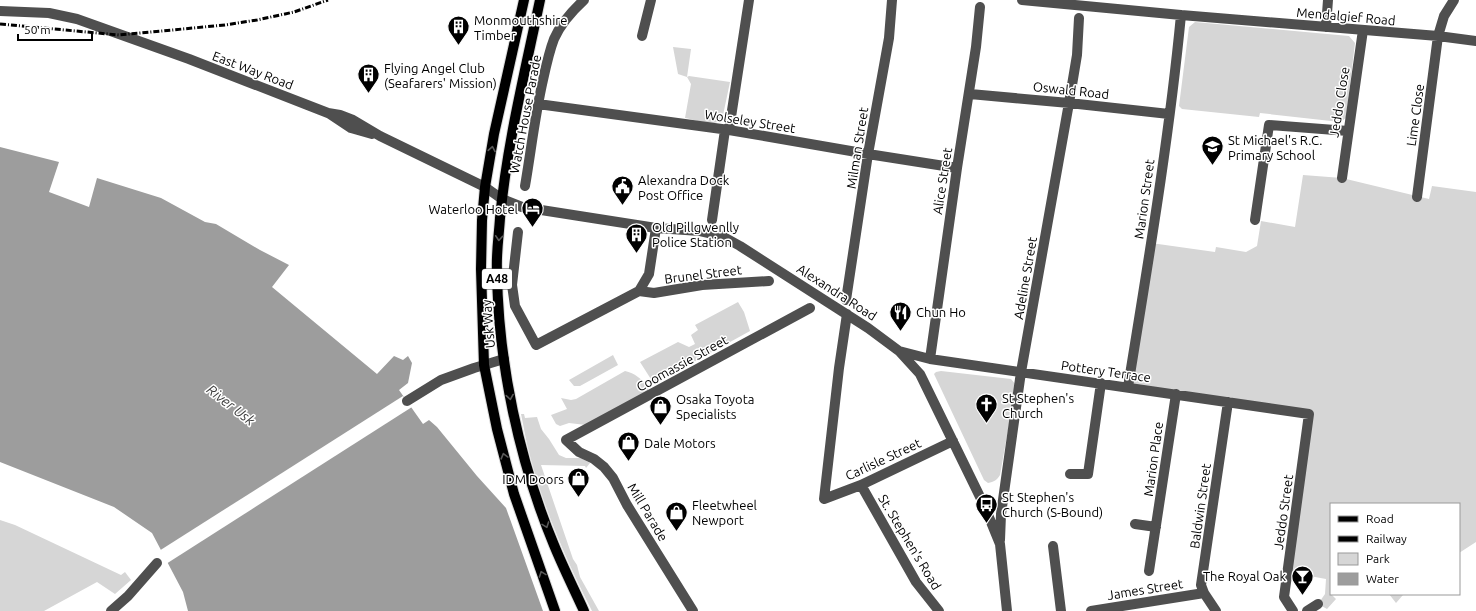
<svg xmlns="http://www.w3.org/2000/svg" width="1476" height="611" viewBox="0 0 1476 611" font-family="Ubuntu,sans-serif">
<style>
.green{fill:#d6d6d6}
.water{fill:#9d9d9d}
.pier{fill:#fff}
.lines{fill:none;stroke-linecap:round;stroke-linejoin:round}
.major-casing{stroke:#dbdbdb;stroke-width:12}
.minor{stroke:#4f4f4f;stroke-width:10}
.major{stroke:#000;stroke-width:10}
.rail{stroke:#000;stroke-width:3;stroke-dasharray:6 2 1 2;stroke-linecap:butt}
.oneway{stroke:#595959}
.labels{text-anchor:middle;stroke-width:3;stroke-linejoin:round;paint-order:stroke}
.shield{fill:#fff;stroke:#4c4c4c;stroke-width:1}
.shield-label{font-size:12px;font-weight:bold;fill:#000}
.street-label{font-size:13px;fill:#000;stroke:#fff}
.poi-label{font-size:13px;fill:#000;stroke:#fff;text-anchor:start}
.water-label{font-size:14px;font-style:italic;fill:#3e3e3e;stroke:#fff}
</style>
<rect width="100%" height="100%" fill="#fff"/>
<path class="green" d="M1195 22 1349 36 1355 43 1346 118 1340 122 1260 113 1259 117 1182 109 1179 106 1189 27Z
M673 47 691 49 687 77 689 76 730 82 722 120C712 127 696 120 685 118L691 84 687 77 678 74Z
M1303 175 1342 178 1429 199 1432 186 1476 192V542L1459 553V504H1331V594L1336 599 1327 609 1318 604 1325 594 1326 579 1288 572 1309 414 1128 387 1151 243 1215 252 1216 247 1246 252 1257 246 1261 221 1295 227Z
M738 302 744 312 750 331 654 384 640 362 678 342 689 347 695 344 691 335 698 330 695 325Z
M613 355 618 365 580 386H574L569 380Z
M625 371C635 373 641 379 648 386V391L586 425 569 423 560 426 556 424 551 415 567 409 561 398 571 400 576 399Z
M941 371 1011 379 1016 385 1000 475C997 480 994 482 988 483L984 480 934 374 936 372Z
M521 414H524L525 418 537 417 541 429 549 439 559 455 566 458H581L590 463 586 468 585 466 541 465 573 559 577 565 580 577 599 611H592C567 562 544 509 530 456 526 442 524 428 521 414Z
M0 520 15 525 121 575 125 572 131 580 115 594 97 582 44 611H0Z
M1389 594H1403V595L1396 603Z"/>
<path class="water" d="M0 147 59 162 49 192 89 207 97 178 161 198 205 222 216 224 260 250 289 265 272 287 377 374 394 356 403 360 408 356 412 363 408 383 399 390 423 424 429 420 437 427 477 476 506 508 543 611H188L183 592 152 533 114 507 0 462Z"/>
<path class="pier" d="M403 396 412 407 166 564 159 551Z"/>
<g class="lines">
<defs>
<path id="major" d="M524 0 494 134 485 187 482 220 481 269 484 365 497 429 514 494 555 611
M540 0C525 72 507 144 500 218 499 235 496 253 497 271 498 362 519 461 554 545 563 567 574 589 584 611"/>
</defs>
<use href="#major" class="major-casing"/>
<path class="minor" d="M1022 0 1181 15 1438 36 1476 41
M0 11 49 13 77 19 189 59 328 113 340 115 353 120 380 136 485 187 502 199 522 207 656 228 700 231 722 236 740 246 868 328 899 351 920 374 984 505 1000 544 1007 611
M1326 27 1328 0
M642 36 651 0
M970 94 1069 103 1169 114
M538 104 729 130 868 154 957 168
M330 114 351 128 372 134
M729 130 749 0
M1342 178 1363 30
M525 186C531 151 535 115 543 80 546 66 549 52 554 39 561 23 572 11 584 0
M1417 197 1438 36 1444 16 1454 0
M712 220 725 130
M1255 220 1269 125 1348 131
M656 228 649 274 639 291 654 293 702 285 769 281
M518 232 512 285 515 306 536 345 639 291
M846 300 868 154 889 38 892 0
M847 314 839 368 824 499 861 485 953 441
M899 351 930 359 1309 414 1284 597 1293 611
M930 359 957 168 976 47 980 7
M1128 387C1148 263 1169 140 1181 15
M407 401 441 380 474 368 504 359
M1070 474H1088L1101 383
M861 485 916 582 939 611
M1135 524 1156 527
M1000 540 1001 514 1021 372 1069 103 1077 55 1079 18
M1053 546 1061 611
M1149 571 1176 394
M111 611 128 596 157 563
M693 611 627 505 613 478 604 467 594 459 579 452 566 440 810 308
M1091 611 1204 593
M1216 611 1204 593 1201 585 1228 402
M1307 611 1318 604"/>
<use href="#major" class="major"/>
<path class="rail" d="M0 24 119 35 225 25 257 20 294 12 328 0"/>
</g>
<defs><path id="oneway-chevron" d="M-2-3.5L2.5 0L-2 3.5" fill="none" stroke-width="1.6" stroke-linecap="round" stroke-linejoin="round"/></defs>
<g class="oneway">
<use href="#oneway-chevron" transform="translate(492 149) rotate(-80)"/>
<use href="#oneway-chevron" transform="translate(499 238) rotate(94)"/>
<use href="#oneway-chevron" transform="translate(510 397) rotate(81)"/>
<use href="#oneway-chevron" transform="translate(504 456) rotate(-105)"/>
<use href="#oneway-chevron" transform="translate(546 525) rotate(70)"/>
<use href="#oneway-chevron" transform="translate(542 574) rotate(-110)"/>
</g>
<defs>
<symbol id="building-pin" viewBox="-11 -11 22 30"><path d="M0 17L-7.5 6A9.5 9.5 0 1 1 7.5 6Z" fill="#000" stroke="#fff"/><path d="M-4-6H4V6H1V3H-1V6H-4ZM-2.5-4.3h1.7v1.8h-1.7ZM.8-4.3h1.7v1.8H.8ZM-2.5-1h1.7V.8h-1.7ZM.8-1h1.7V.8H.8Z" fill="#fff"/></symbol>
<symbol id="school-pin" viewBox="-11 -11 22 30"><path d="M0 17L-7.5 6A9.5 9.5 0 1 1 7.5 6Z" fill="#000" stroke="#fff"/><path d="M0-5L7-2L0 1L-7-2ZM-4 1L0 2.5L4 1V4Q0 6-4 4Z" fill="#fff"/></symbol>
<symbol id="civic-pin" viewBox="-11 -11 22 30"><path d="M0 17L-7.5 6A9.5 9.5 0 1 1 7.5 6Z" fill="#000" stroke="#fff"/><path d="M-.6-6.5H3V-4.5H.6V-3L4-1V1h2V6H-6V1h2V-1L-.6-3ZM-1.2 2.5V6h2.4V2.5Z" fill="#fff"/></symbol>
<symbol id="hotel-pin" viewBox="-11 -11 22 30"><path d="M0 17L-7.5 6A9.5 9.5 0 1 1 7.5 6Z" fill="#000" stroke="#fff"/><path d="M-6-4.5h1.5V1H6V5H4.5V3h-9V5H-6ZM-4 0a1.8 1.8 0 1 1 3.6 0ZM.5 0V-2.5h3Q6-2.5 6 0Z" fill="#fff"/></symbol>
<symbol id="restaurant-pin" viewBox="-11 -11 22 30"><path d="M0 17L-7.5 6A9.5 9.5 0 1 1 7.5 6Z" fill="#000" stroke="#fff"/><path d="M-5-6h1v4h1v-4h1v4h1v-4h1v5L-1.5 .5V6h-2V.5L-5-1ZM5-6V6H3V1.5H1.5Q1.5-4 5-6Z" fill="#fff"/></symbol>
<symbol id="church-pin" viewBox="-11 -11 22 30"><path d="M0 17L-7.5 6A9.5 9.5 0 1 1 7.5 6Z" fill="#000" stroke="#fff"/><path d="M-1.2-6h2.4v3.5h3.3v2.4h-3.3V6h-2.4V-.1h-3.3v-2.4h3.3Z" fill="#fff"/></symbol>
<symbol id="shop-pin" viewBox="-11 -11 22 30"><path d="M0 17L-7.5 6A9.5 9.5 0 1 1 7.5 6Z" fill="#000" stroke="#fff"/><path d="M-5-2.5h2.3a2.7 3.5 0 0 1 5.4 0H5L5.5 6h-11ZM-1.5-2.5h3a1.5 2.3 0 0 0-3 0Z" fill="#fff"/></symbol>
<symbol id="bus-pin" viewBox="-11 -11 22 30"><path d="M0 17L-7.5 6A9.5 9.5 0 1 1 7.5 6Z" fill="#000" stroke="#fff"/><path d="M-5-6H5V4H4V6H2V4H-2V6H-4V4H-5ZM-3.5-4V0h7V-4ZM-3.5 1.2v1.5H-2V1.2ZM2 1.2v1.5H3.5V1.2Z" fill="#fff"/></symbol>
<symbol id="bar-pin" viewBox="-11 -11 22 30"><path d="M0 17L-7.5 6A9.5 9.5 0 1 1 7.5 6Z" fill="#000" stroke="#fff"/><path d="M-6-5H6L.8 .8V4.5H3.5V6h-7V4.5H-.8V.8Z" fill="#fff"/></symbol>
</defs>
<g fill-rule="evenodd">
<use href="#building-pin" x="446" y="14" width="25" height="34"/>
<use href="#building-pin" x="356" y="62" width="25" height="34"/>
<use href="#school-pin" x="1200" y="134" width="25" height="34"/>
<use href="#civic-pin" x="610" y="174" width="25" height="34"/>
<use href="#hotel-pin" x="520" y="196" width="25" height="34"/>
<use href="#building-pin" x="624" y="222" width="25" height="34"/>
<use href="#restaurant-pin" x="888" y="300" width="25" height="34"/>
<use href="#church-pin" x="974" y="392" width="25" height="34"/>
<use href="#shop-pin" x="648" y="394" width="25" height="34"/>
<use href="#shop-pin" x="616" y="430" width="25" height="34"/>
<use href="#shop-pin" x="566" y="466" width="25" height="34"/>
<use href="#bus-pin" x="974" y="492" width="25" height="34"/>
<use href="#shop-pin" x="664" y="500" width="25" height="34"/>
<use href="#bar-pin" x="1290" y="564" width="25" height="34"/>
</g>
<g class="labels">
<rect class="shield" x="482" y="269" width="30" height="20" rx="3"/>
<g class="shield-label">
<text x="497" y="283">A48</text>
</g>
<g class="street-label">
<text transform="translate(1346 16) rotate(5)" y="5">Mendalgief Road</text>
<text transform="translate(253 70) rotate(21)" y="5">East Way Road</text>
<text transform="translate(1071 90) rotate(6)" y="5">Oswald Road</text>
<text transform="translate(1339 102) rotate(-81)" y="5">Jeddo Close</text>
<text transform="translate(525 114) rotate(-79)" y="5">Watch House Parade</text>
<text transform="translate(1415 115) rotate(-82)" y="5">Lime Close</text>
<text transform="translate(750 121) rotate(9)" y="5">Wolseley Street</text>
<text transform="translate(857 148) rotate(-81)" y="5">Milman Street</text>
<text transform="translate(942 181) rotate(-81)" y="5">Alice Street</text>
<text transform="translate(1144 199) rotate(-82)" y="5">Marion Street</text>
<text transform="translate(703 274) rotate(-7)" y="5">Brunel Street</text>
<text transform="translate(1025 278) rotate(-80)" y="5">Adeline Street</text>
<text transform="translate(837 292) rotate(33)" y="5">Alexandra Road</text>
<text transform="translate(488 324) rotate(-95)" y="5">Usk Way</text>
<text transform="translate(682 363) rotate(-29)" y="5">Coomassie Street</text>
<text transform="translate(1106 371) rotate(8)" y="5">Pottery Terrace</text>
<text transform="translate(883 459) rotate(-25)" y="5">Carlisle Street</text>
<text transform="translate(1153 459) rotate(-82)" y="5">Marion Place</text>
<text transform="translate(1200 506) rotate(-82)" y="5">Baldwin Street</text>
<text transform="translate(648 512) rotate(59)" y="5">Mill Parade</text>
<text transform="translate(1283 512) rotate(-82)" y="5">Jeddo Street</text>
<text transform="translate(910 542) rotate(59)" y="5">St. Stephen's Road</text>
<text transform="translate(1145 589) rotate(-9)" y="5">James Street</text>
</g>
<g class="poi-label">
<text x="474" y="25">Monmouthshire<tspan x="474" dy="15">Timber</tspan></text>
<text x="384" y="73">Flying Angel Club<tspan x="384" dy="15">(Seafarers' Mission)</tspan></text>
<text x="1228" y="145">St Michael's R.C.<tspan x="1228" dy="15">Primary School</tspan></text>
<text x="638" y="185">Alexandra Dock<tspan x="638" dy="15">Post Office</tspan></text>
<text x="518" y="214" text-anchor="end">Waterloo Hotel</text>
<text x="652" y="232">Old Pillgwenlly<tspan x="652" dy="15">Police Station</tspan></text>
<text x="916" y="317">Chun Ho</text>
<text x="1002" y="403">St Stephen's<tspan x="1002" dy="15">Church</tspan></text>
<text x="676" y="404">Osaka Toyota<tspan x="676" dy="15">Specialists</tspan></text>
<text x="644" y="448">Dale Motors</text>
<text x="564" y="484" text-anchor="end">IDM Doors</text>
<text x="1002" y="502">St Stephen's<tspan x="1002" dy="15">Church (S-Bound)</tspan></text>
<text x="692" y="510">Fleetwheel<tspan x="692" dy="15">Newport</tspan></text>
<text x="1286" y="581" text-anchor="end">The Royal Oak</text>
</g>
<g class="water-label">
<text transform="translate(231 405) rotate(38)" y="5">River Usk</text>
</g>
</g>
<rect x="1330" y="503" width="130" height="92" fill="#ffffff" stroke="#999999"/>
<rect x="1338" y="516" width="20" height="6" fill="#000000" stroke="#999999"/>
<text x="1366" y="523" font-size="12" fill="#000000">Road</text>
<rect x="1338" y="536" width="20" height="6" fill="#000000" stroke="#999999"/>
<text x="1366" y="543" font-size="12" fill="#000000">Railway</text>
<rect x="1338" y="553" width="20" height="12" fill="#d6d6d6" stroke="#999999"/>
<text x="1366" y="563" font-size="12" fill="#000000">Park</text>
<rect x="1338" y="573" width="20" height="12" fill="#9d9d9d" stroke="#999999"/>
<text x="1366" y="583" font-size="12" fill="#000000">Water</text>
<path d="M18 34v6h74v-6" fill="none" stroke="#000000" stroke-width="2"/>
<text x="24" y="34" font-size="12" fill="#000000" stroke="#ffffff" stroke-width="3" paint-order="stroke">50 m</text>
</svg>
